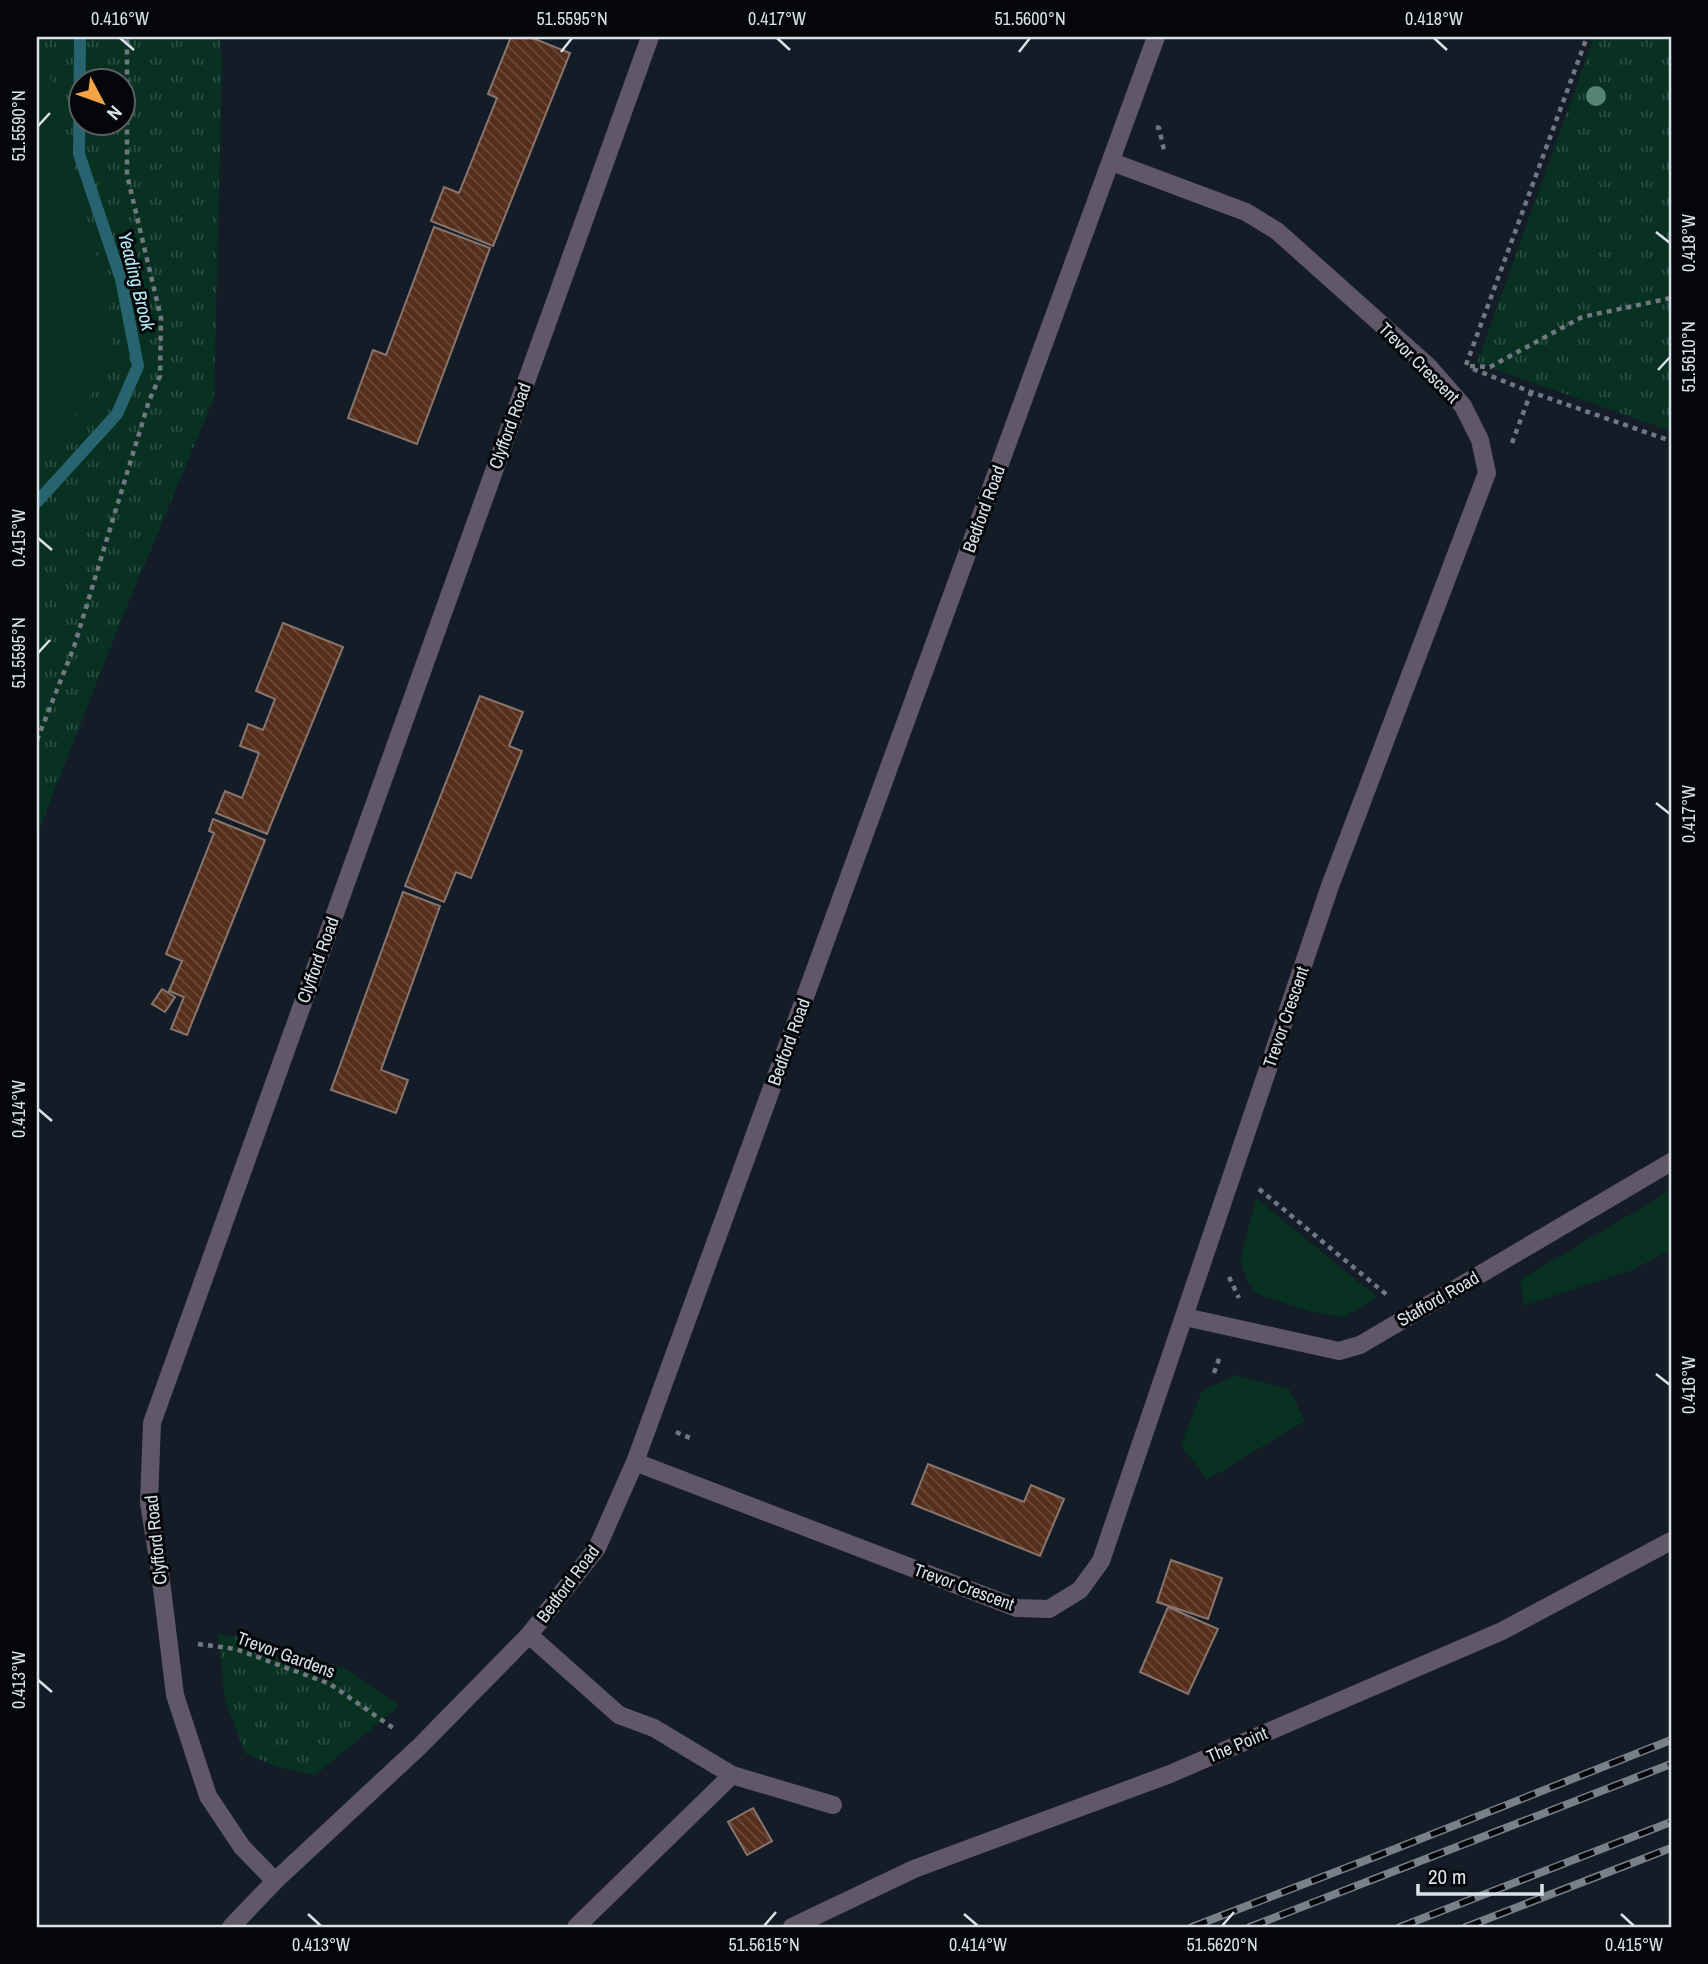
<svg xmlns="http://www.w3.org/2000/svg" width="1708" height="1964" viewBox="0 0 1708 1964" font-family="'Archivo Narrow',sans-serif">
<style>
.grass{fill:#083122}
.park{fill:url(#park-tufts);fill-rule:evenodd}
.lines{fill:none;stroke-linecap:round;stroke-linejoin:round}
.stream{stroke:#286370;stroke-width:12}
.building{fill:url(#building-back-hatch);stroke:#88766e;stroke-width:2}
.path{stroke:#717881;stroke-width:4.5;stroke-dasharray:5 5;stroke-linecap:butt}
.service{stroke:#605768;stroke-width:18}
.minor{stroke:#605768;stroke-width:18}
.rail-casing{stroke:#79808a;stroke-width:8}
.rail{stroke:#04060a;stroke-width:5;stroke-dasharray:16;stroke-linecap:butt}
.tree{fill:#558475}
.ticks{fill:none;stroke:#dbe1e9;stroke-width:2.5}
.labels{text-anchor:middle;stroke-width:6;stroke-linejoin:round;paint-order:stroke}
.street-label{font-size:18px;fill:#dbe1e9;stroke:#04060a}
.water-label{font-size:19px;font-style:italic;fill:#b7ebf8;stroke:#04060a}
.neatline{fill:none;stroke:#dbe1e9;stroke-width:2.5}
.ticks-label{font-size:18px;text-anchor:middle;fill:#dbe1e9}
</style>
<defs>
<pattern id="park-tufts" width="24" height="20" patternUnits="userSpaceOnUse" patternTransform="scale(1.75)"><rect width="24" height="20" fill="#083122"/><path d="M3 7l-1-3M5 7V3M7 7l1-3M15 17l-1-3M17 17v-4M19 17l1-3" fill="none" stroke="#2b4f42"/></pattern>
<pattern id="building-back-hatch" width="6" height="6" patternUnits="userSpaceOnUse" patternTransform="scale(1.75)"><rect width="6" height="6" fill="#552e1c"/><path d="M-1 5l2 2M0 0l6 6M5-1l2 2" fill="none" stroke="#6d4c3d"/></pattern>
</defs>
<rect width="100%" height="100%" fill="#141c27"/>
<path class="grass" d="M37 37H40L109 304 115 366 37 461Z
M1671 1190V1250L1630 1271 1524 1306 1520 1280Z
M1256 1198 1377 1297 1344 1317 1311 1312 1257 1294 1248 1282 1240 1261Z
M1236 1375 1289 1389 1305 1421 1207 1480 1181 1445 1202 1391Z"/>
<path class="park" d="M40 37H220L222 63 214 398 120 623 37 835V461L115 365 109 304ZM80 80H122V122H80Z
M1594 37H1671V431L1477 363Z
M218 1633 292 1650 350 1671 399 1706 315 1775 277 1767 245 1753 225 1700Z"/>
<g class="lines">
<path class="stream" d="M37 502 117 414 138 366 121 279 79 154 80 37"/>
</g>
<path class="building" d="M511 37H530L570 53 493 246 431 221 444 187 459 193 497 98 488 94Z
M434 227 490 248 417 444 348 418 373 350 386 355Z
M283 623 343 647 267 834 216 813 225 791 242 798 259 753 240 746 248 724 263 730 275 699 256 691Z
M480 696 523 712 509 746 522 751 471 878 456 872 444 902 405 886Z
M213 819 265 840 187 1035 171 1029 184 997 169 991 182 961 166 954 214 833 209 831Z
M403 892 440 906 381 1070 408 1080 396 1113 331 1090Z
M162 989 175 997 165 1012 152 1004Z
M928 1464 1024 1502 1031 1485 1064 1499 1040 1556 912 1504Z
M1171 1560 1222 1578 1208 1619 1157 1602Z
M1168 1607 1218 1629 1188 1694 1140 1672Z
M753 1808 772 1841 747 1855 728 1822Z"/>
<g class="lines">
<path class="path" d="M1156 127 1159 128 1164 150
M1466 365 1587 37
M1470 366 1490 367 1582 317 1671 298
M1473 369 1531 392 1671 441
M1512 443 1531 392
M37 740 74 647 149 401 160 376 161 318 127 175V37
M1259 1189 1387 1295
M1229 1277 1239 1298
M1214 1373 1220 1356
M676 1432 690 1438
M198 1644 236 1649 330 1684 396 1730"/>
<path class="service" d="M529 1635 619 1715 654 1728 732 1775 833 1805
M576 1927 732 1775
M792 1927 914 1869 1170 1774 1502 1631 1671 1541"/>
<path class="minor" d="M1185 1317 1339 1351 1360 1345 1671 1162
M635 1462 1017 1608 1049 1609 1080 1590 1101 1561 1330 886 1487 473 1480 440 1463 406 1428 366 1277 231 1246 212 1112 162
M275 1881 242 1847 208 1796 175 1695 160 1572 149 1503 152 1423 650 37
M231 1927 275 1881 420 1746 529 1635 597 1548 635 1462 650 1421 1156 37"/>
<defs>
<path id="rail" d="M1192 1927 1377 1856 1671 1740
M1250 1927 1671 1764
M1400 1927 1671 1822
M1466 1927 1671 1848"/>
</defs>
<use href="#rail" class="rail-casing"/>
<use href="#rail" class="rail"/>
</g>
<circle class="tree" cx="1596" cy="96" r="10"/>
<path class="ticks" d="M120 38 134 50M777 38 790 50M1434 38 1447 50M561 52 572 38M1019 52 1030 38M38 126 50 113M1656 232 1670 243M1658 370 1670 357M38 538 52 550M38 653 50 640M1656 803 1670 814M38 1109 52 1121M1656 1374 1670 1385M38 1680 52 1692M308 1914 321 1926M964 1914 978 1926M1621 1914 1634 1926M764 1926 776 1912M1222 1926 1234 1912"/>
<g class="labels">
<g class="street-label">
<text transform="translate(1419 363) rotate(45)" y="6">Trevor Crescent</text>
<text transform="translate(510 426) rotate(-70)" y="6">Clyfford Road</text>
<text transform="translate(984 509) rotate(-70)" y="6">Bedford Road</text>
<text transform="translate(318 960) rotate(-70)" y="6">Clyfford Road</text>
<text transform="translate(1286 1017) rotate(-71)" y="6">Trevor Crescent</text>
<text transform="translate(789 1042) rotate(-70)" y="6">Bedford Road</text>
<text transform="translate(1438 1299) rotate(-30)" y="6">Stafford Road</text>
<text transform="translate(156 1540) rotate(-96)" y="6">Clyfford Road</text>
<text transform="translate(568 1584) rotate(-53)" y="6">Bedford Road</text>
<text transform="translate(964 1587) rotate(20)" y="6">Trevor Crescent</text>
<text transform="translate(286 1655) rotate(20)" y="6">Trevor Gardens</text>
<text transform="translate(1237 1745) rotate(-23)" y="6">The Point</text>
</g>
<g class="water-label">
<text transform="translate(137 281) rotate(76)" y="7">Yeading Brook</text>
</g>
</g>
<rect width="1708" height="1964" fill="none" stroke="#04060a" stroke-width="77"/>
<g transform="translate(102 102) rotate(131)"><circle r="33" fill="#04060a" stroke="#5a5e63" stroke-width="2"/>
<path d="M0-5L12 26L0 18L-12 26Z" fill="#f4a345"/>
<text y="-10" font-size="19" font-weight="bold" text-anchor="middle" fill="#dbe1e9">N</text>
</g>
<path d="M1418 1884v10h124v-10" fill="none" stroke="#dbe1e9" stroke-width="3.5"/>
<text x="1428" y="1884" font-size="21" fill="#dbe1e9" stroke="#04060a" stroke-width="5" paint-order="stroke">20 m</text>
<rect x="38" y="38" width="1632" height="1888" class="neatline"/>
<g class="ticks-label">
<text x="120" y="25">0.416°W</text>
<text x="572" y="25">51.5595°N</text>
<text x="777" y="25">0.417°W</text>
<text x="1030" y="25">51.5600°N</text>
<text x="1434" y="25">0.418°W</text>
<text transform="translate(19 126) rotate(-90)" y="6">51.5590°N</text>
<text transform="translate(1689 243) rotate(-90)" y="6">0.418°W</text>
<text transform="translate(1689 357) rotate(-90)" y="6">51.5610°N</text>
<text transform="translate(19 538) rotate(-90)" y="6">0.415°W</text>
<text transform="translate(19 653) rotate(-90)" y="6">51.5595°N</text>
<text transform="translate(1689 814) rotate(-90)" y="6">0.417°W</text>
<text transform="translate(19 1109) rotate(-90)" y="6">0.414°W</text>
<text transform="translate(1689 1385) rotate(-90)" y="6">0.416°W</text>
<text transform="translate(19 1680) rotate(-90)" y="6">0.413°W</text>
<text x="321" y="1951">0.413°W</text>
<text x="764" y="1951">51.5615°N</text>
<text x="978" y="1951">0.414°W</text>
<text x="1222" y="1951">51.5620°N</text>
<text x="1634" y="1951">0.415°W</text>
</g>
</svg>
